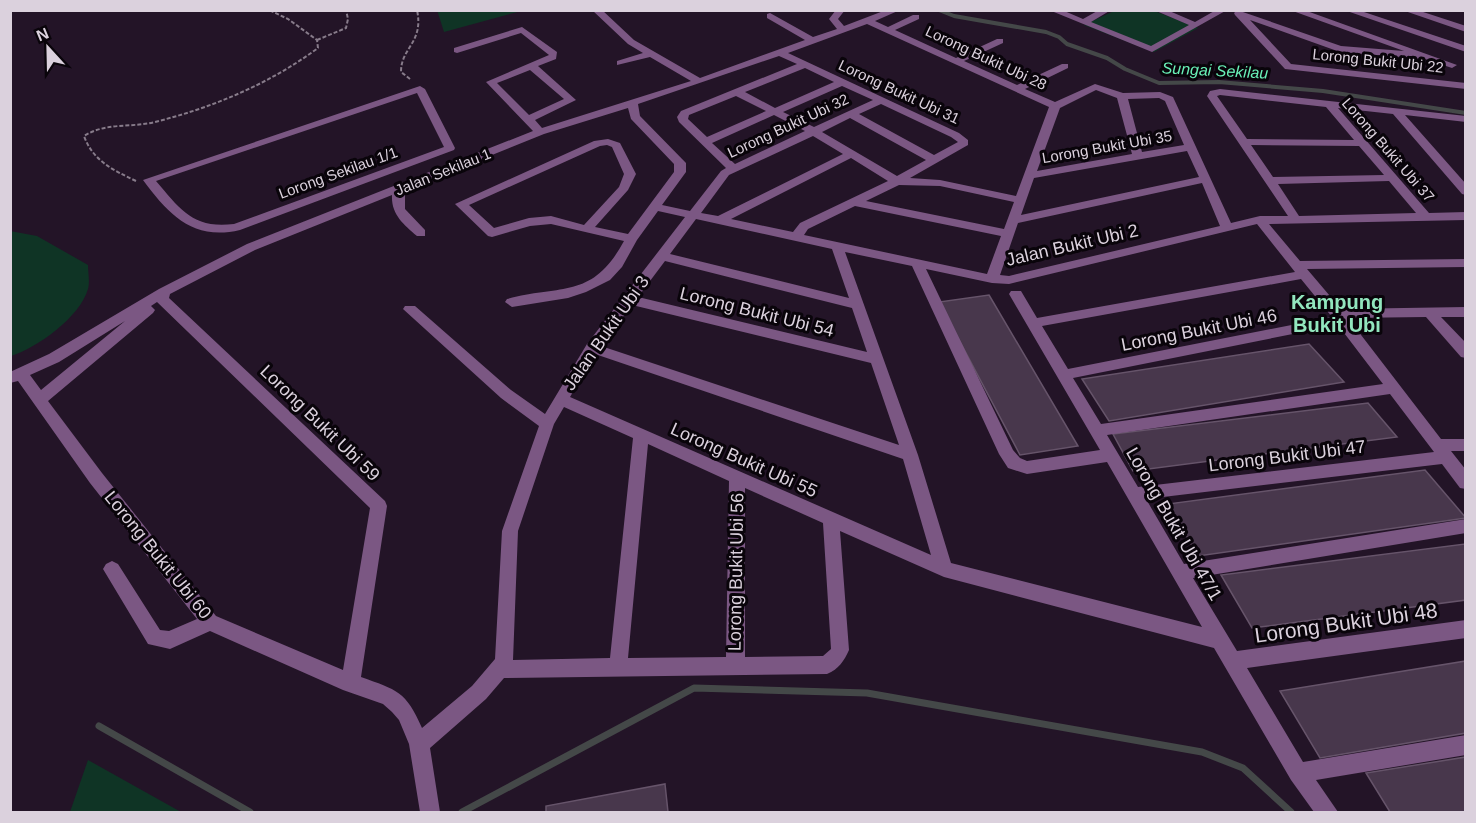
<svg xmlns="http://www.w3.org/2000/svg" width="1476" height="823" viewBox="0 0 1476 823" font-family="Helvetica,sans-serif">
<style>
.green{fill:#0f3425}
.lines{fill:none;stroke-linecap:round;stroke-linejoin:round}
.stream-far1{stroke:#444848;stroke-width:4}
.stream{stroke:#444848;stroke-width:7}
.building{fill:#48374c;stroke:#66546a;stroke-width:1.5}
.path{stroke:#877b8a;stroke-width:2;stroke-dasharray:4 2;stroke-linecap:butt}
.minor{fill:#7b5783;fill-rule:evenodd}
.labels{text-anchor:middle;stroke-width:6;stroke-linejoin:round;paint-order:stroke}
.far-street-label{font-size:15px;fill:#dbd1dd;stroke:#09040a}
.far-water-label{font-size:16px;font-style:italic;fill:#69f1b7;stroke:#09040a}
.street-label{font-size:18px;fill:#dbd1dd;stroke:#09040a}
.neighbourhood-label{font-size:20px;font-weight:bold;fill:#92e6be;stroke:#09040a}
.near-street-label{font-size:21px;fill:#dbd1dd;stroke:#09040a}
</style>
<rect width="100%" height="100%" fill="#231427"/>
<path class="green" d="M437 10H521V11L444 32Z
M1152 10 1198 28 1154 52 1084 25 1114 11Z
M10 231 37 236 88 265C88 272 90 282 88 289 80 317 37 348 11 356Z
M88 760 181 812H70Z"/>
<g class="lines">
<path class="stream-far1" d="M939 10 954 16 1046 32 1059 37 1067 44 1107 58 1125 69 1159 83 1219 82 1323 91 1466 113"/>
<path class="stream" d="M99 726 250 812
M462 812 694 688 867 693 1202 752 1243 768 1291 812"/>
</g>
<path class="building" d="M989 295 1078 446 1020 455 939 302Z
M1309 344 1344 382 1109 421 1082 379Z
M1368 403 1397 437 1133 471 1113 434Z
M1425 470 1466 518 1198 556 1168 504Z
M1465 544 1466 600 1252 628 1221 575Z
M1466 661V733L1320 758 1280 691Z
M1466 757V812H1390L1366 773Z
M665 784 668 812H546V806Z"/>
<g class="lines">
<path class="path" d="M317 40 346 28 348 19 346 10
M410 79 401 72C401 47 424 43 417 10
M136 181C113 170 93 161 84 136 106 122 131 128 155 122 214 107 269 84 318 48L317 40 288 19 269 10"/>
<path class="minor" d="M592 10H602L634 40 700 78 805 40 767 18V14L770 13 813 37 837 29 829 19 836 10H845L838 19 844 26 886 10H900L875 21 888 27 913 15H919V19L895 30 956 58 997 39H1003V43L964 61 1017 85 1062 64H1068V68L1025 89 1055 102 1095 84 1123 93 1160 92 1173 97 1231 223 1260 216H1288L1207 96 1210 91 1220 89 1466 116V122L1405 115 1466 184V195L1462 194 1393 114 1338 108 1429 213 1466 212V220L1269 224 1300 261 1466 259V267L1307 269 1341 309 1466 307V317H1441L1466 343V358L1461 357 1426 317 1348 318 1441 439H1466V451H1451L1466 470V489L1460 488 1442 464 1146 499 1184 564 1466 519V533L1193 578 1237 651 1466 620V638L1247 668 1303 762 1466 735V755L1316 780 1338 812H1314L1291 780 1214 648 944 577 840 531 849 650C844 661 839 669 827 674L504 678 486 699 430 748 440 812H420L409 744 399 720 392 712 383 704 343 690 210 631 170 649 148 644 103 569 106 564 112 561 118 564 160 630 169 631 197 619 90 483 18 381 10 383V372L49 354 159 289 247 244 533 131 486 82 549 55 521 33 457 53 454 52V48L522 27 557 52 556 59 538 66 576 100 535 120 542 128 691 81 650 57 617 65V61L643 53 628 44ZM867 24 1049 107 1016 196 940 180 910 178 968 145V140L959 133 788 53ZM779 56 797 64 681 111 677 117 679 122 726 168 721 171 690 211 662 205 686 172V163L640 116 638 104ZM805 68 834 82 775 108 745 92ZM530 70 564 99 529 115 497 83ZM842 86 873 100 814 127 783 112ZM1096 90 1117 98 1132 154 1037 171 1060 108ZM1220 95 1326 107 1354 140 1247 139 1217 96ZM736 96 766 111 707 137 688 119 689 115ZM1159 98 1165 101 1184 145 1142 152 1128 99ZM881 104 951 137 958 142 934 155 859 114ZM628 108 631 119 674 164V172L628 234 595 227 628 190 636 174 620 143 608 139 594 141 455 204 488 236 492 237 530 226 551 224 624 241C592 300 562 284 507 299L505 302 512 307 568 298 586 292 610 280 622 267 637 240 658 211 685 217 587 344 545 414 511 390 415 306H405L403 309 501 398 539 426 502 531 495 659 472 686 422 728C406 691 397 690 361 677L387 506 385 501 169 298 170 294 255 250 392 195C391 214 403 224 417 236H425V230L405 209V190L544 134ZM774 115 805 131 735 164 712 143ZM850 118 926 160 897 176 822 132ZM813 136 843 154 718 216 701 213 729 175ZM607 145 612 147 624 174 619 187 584 225 551 216 529 218 494 228 469 205 600 146ZM1251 145 1359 146 1384 175 1273 177ZM1187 151 1199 177 1021 215 1034 178ZM851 158 888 181 800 223 793 232 731 219ZM1389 181 1416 213 1299 216 1278 184ZM1202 183 1220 226 1009 276 1000 275 1018 223ZM899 185 940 186 1014 202 1004 229 866 201ZM855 206 1001 236 987 274 804 235 808 229ZM696 219 832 249 849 298 670 254ZM1257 224 1295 272 1037 318 1021 291H1011L1009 294 1100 450 1027 461 1020 458 1013 450 926 269 992 283 1009 284ZM845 252 912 266 999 454 1008 468 1027 474 1107 462 1202 627 951 563 918 455ZM665 261 852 308 867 352 638 297ZM1301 279 1332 317 1068 369 1042 326ZM157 302 370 508 343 670 216 616 102 473 48 401 153 313 155 310 151 306ZM632 305 871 363 899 445 601 346ZM125 321 41 390 30 375 59 362ZM1338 325 1383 384 1101 424 1073 378ZM595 354 903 459 931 555 570 397ZM1390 394 1434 452 1138 487 1107 435ZM564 407 633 438 610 658 513 660 518 531 554 424ZM648 444 729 481 726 657 628 658ZM745 488 823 523 831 649 823 656 745 657Z
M1049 10H1062L1083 19 1099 10H1111L1091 22 1151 46 1189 25 1154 10H1167L1195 22 1216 10H1227L1152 52Z
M1237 10 1341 46 1404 51 1290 10H1304L1457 65 1452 68 1425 59 1340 52 1250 20 1291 64 1466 83V89L1285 69 1235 15 1234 13Z
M1344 10H1358L1466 46V52Z
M1402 10H1417L1466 26V32Z
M420 86 425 89 455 148 454 150 240 230C193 241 169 215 143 180ZM417 93 444 147 234 224C193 229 181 210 156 181Z"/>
</g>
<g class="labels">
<g class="far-street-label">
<text transform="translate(986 58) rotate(25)" y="5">Lorong Bukit Ubi 28</text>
<text transform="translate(1378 61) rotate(6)" y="5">Lorong Bukit Ubi 22</text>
<text transform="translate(899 92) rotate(25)" y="5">Lorong Bukit Ubi 31</text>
<text transform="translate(788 126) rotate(-25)" y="5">Lorong Bukit Ubi 32</text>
<text transform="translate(1107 147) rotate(-10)" y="5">Lorong Bukit Ubi 35</text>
<text transform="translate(1388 150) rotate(49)" y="5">Lorong Bukit Ubi 37</text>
<text transform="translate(443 172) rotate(-22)" y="5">Jalan Sekilau 1</text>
<text transform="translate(338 173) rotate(-20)" y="5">Lorong Sekilau 1/1</text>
</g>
<g class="far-water-label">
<text transform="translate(1215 70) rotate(3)" y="6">Sungai Sekilau</text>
</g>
<g class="street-label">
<text transform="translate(1072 245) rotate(-13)" y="6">Jalan Bukit Ubi 2</text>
<text transform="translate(757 312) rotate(14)" y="6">Lorong Bukit Ubi 54</text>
<text transform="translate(1199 330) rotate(-11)" y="6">Lorong Bukit Ubi 46</text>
<text transform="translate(606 333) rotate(-55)" y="6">Jalan Bukit Ubi 3</text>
<text transform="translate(320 423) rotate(44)" y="6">Lorong Bukit Ubi 59</text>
<text transform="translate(1287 456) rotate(-7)" y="6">Lorong Bukit Ubi 47</text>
<text transform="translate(744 460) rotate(24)" y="6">Lorong Bukit Ubi 55</text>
<text transform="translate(1174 524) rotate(60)" y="6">Lorong Bukit Ubi 47/1</text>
<text transform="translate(158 555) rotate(51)" y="6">Lorong Bukit Ubi 60</text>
<text transform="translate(736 572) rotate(-89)" y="6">Lorong Bukit Ubi 56</text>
</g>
<g class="neighbourhood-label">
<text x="1337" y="309">Kampung<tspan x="1337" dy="23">Bukit Ubi</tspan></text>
</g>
<g class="near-street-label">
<text transform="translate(1346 623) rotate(-8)" y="7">Lorong Bukit Ubi 48</text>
</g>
</g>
<rect width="1476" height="823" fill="none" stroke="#dbd1dd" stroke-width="24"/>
<g transform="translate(48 48) rotate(338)" stroke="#09040a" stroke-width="4.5" paint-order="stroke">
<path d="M0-4.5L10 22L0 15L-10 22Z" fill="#dbd1dd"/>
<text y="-9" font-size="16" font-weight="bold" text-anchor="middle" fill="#dbd1dd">N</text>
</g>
</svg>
